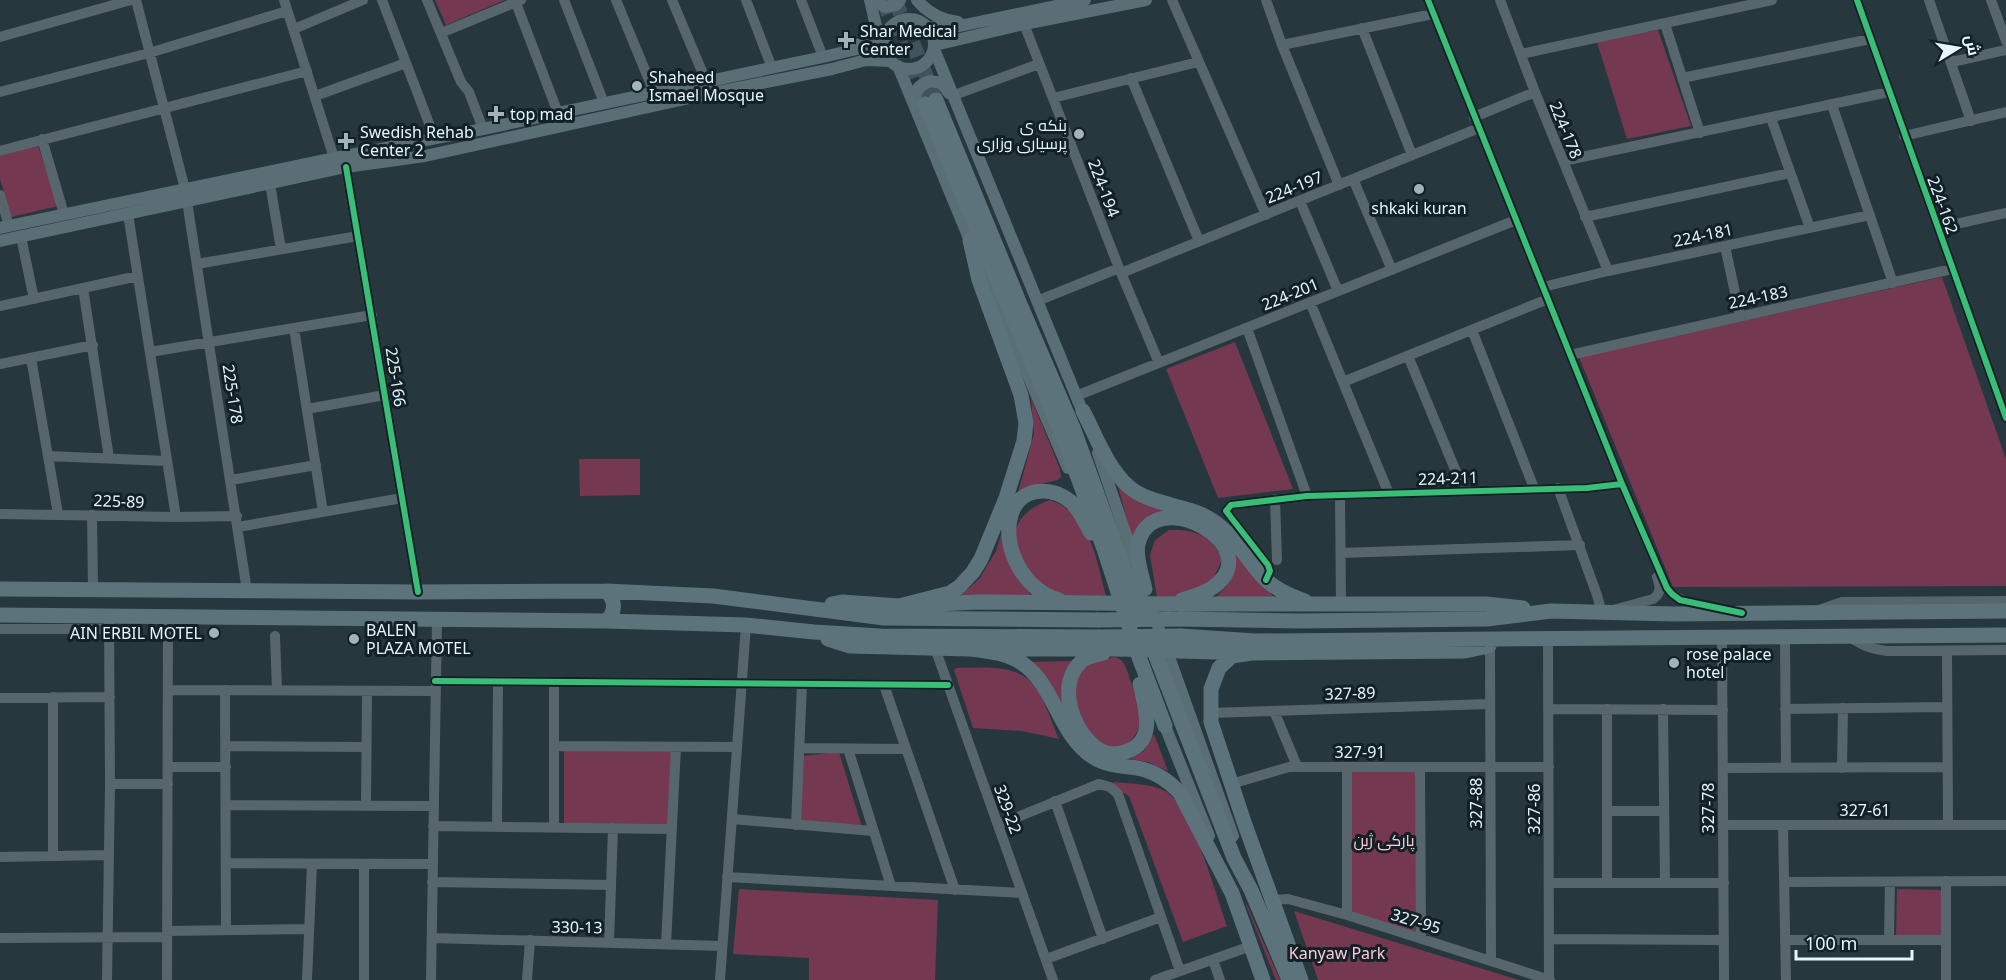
<svg xmlns="http://www.w3.org/2000/svg" width="2006" height="980" viewBox="0 0 2006 980" font-family="'Noto Sans',Cairo,sans-serif">
<style>
.green{fill:#753851}
.lines{fill:none;stroke-linecap:round;stroke-linejoin:round}
.highway-tunnel{stroke:#42545b;stroke-width:15;stroke-dasharray:15 8;stroke-linecap:butt}
.minor{stroke:#57666c;stroke-width:10}
.major{stroke:#5a6e75;stroke-width:12}
.highway{stroke:#5d737c;stroke-width:15}
.highway-bridge{stroke:#5d737c;stroke-width:15}
.cycleway-casing{stroke:#132026;stroke-width:10}
.cycleway{stroke:#3abd76;stroke-width:6}
.poi-dot{fill:#a2b3bb;stroke:#132026;stroke-width:2}
.labels{text-anchor:middle;stroke-width:6;stroke-linejoin:round;paint-order:stroke}
.poi-label{font-size:16px;fill:#e4f6fe;stroke:#132026;text-anchor:start}
.street-label{font-size:16px;fill:#e4f6fe;stroke:#132026}
.park-label{font-size:16px;fill:#fccbd9;stroke:#132026}
</style>
<rect width="100%" height="100%" fill="#26373e"/>
<path class="green" d="M435 0H505L446 25Z
M1658 30 1691 126 1627 139 1597 42Z
M38 146 58 206 11 217 0 179V156Z
M1942 277 2006 459V586L1673 587 1579 357Z
M1235 342 1293 489 1218 498 1166 369Z
M1031 398 1060 469 1061 477 1058 480 1036 485 1016 500 1034 434Z
M579 459H640V495L580 496Z
M1117 483 1169 509 1133 541Z
M1050 500C1091 514 1096 559 1106 596 1090 596 1069 600 1054 593 1035 585 1028 575 1021 556 1019 551 1015 544 1015 539 1013 519 1034 505 1050 500Z
M1004 525 1012 562 1032 597H959L980 578 996 551Z
M1169 530C1194 529 1213 535 1222 560L1213 579 1180 598H1157L1150 555 1155 540Z
M1232 549 1257 579 1277 600 1215 598C1232 581 1239 574 1232 549Z
M1115 657C1126 660 1127 672 1131 682 1135 694 1140 706 1140 718 1140 738 1122 754 1103 744 1089 737 1079 717 1076 702 1071 673 1088 661 1115 657Z
M1076 661 1066 710 1030 662Z
M956 668C982 668 1018 663 1036 687 1044 698 1053 726 1059 739L1022 731 973 728 954 670Z
M1154 734 1168 771 1148 762 1130 759 1144 751Z
M564 747 674 749 670 824 564 823Z
M839 752 862 827 798 822 802 756Z
M1349 769H1417L1419 934 1350 912Z
M1114 782C1131 784 1150 783 1165 791 1192 806 1216 895 1227 926L1183 942 1129 796 1113 787Z
M739 889 938 900 935 980H809V958L733 954Z
M1897 889 1946 890 1944 937 1896 935Z
M1246 905H1247L1280 980H1276Z
M1294 911 1519 980H1318Z"/>
<g class="lines">
<path class="highway-tunnel" d="M883 0 923 100
M895 0 936 100"/>
<path class="minor" d="M136 0 185 189
M284 0 334 158
M382 0 435 139
M427 0 461 82 469 92 483 129
M564 0 604 103
M616 0 654 92
M672 0 706 81
M746 0 772 68
M801 0 823 57
M1172 0 1266 215
M1266 0 1282 45 1339 185
M1428 0 1622 484 1667 588C1678 605 1704 605 1722 609
M1500 0 1535 92 1608 271
M1857 0 2006 418
M1929 0 1971 121
M1991 0 2006 41
M516 3 558 113
M1024 24 1119 268 1159 363
M1665 24 1700 133
M1362 28 1412 155
M294 29 363 0
M441 33 521 0
M0 37 131 0
M1282 45 1433 14
M1521 54 1772 0
M1952 62 2006 50
M1131 78 1199 241
M1682 78 1870 39
M0 92 149 53 287 11
M957 94 1039 64
M315 96 406 63
M1053 98 1198 62
M1832 105 1893 283
M1474 117 1535 92
M1771 118 1810 228
M1904 136 2006 112
M42 139 64 214
M0 151 307 71
M1563 161 1889 92
M346 167 418 592
M1353 179 1392 270
M270 184 281 249
M0 195 9 226
M187 201 247 591
M1300 201 1338 291
M128 214 176 517
M1585 217 1790 173
M1938 228 2006 213
M21 237 34 299
M1725 246 1740 316
M197 264 358 236
M1121 273 1479 128
M1543 287 1608 271 1870 215
M83 288 109 458
M1037 301 1119 268
M1310 302 1389 494
M0 306 138 276
M294 328 323 512
M1247 328 1307 496
M1472 330 1534 488
M150 352 372 315
M1570 355 1952 269
M1408 356 1464 491
M31 358 58 514
M0 364 93 345
M1343 382 1548 299
M1076 396 1516 220
M307 409 385 395
M48 456 167 461
M231 480 316 465
M1558 488 1597 595 1602 613 1653 599C1662 593 1660 586 1657 577
M1340 495 1341 604
M1275 499 1277 560
M0 514 176 517 237 516
M92 515 93 589
M238 527 402 498
M1341 553 1580 545
M1266 580 1270 571 1268 565 1226 511 1231 505 1307 496 1587 488 1622 484
M1819 610 1842 602 2006 601
M0 629H109
M275 636 277 690
M1722 636 1724 980
M1785 636 1786 768
M1848 636C1861 645 1871 649 1887 651L2006 650
M1548 638 1549 980
M1490 646 1491 960
M935 648 1053 980
M1947 651 1948 825
M435 681 948 685
M554 682V827
M884 685 955 890
M168 690 435 691
M225 690 226 930
M0 698 110 697
M1548 709 1723 710
M1663 709 1665 883
M1785 709 1947 707
M1274 711 1297 766
M1211 713 1490 704
M225 746 366 747
M554 746 737 747
M799 748 906 749
M848 749 891 886
M168 767H226
M1347 767V915
M1420 767 1421 939
M1723 768 1947 767
M1842 768 1843 708
M110 784H168
M1231 784 1289 767H1549
M1055 801 1103 939
M226 805 433 806
M366 806 367 691
M1607 811H1664
M732 819 873 831
M796 825 802 684
M998 825 1099 784 1110 787 1118 794 1180 971
M1723 825H2006
M1783 825 1786 980
M433 826 672 829
M497 826 498 681
M53 856V697
M0 857 109 855
M226 863 433 864
M727 877 1022 893
M432 882 611 885
M1784 882 2006 881
M1549 883H1724
M1607 883V709
M1272 900 1288 899 1347 915 1550 980
M167 931 309 929
M0 938 167 937
M432 938 722 946
M1549 939 1724 940
M1785 940H1946
M1889 940 1890 882
M609 943 613 828
M666 944 676 747
M1046 959 1161 917
M1213 960 1220 980
M107 980 110 784 109 616
M167 980 168 616
M307 980 312 864
M364 980V864
M431 980 437 620
M527 980 530 940
M720 980 746 625
M1155 980 1251 946
M1946 980V881"/>
<path class="major" d="M874 0 885 7 896 5 900 0
M917 0C928 13 941 20 958 22
M884 44a25 25 0 1 1 50 0a25 25 0 1 1-50 0Z
M929 27 950 28 1085 0
M860 44 870 38 876 26 870 0
M935 45 1024 24 1146 0
M934 49 1086 420
M898 66 973 248
M915 105C913 93 918 85 930 81L942 83 949 93
M0 228 334 158 483 129 823 57 857 49 884 39
M0 241 346 167 425 156 717 92 832 69 866 60 891 61
M980 264 1068 468
M1098 453 1135 561
M1153 612 1233 836
M1165 726 1209 836"/>
<path class="highway" d="M936 100 1020 304 1074 430 1141 615
M925 104 1065 442 1104 549 1139 657 1165 726
M1083 411C1096 436 1107 467 1128 486 1152 507 1187 503 1213 521 1236 536 1246 560 1265 579 1276 590 1291 596 1305 601
M0 589 418 592 606 591 713 596 884 618 1098 620
M1145 589C1142 575 1135 558 1138 544 1153 480 1272 548 1212 588 1203 594 1192 597 1182 600
M606 591C616 600 616 612 606 621
M1059 600C1026 592 1001 549 1011 515 1019 487 1051 485 1071 502 1080 510 1085 522 1091 533
M832 604 842 602 899 606 978 602 1097 603
M1169 604H1486L1523 608
M899 606 950 593 959 587 973 572 981 559 1006 498 1024 441 1026 423 1021 395 979 280 970 240
M0 615 606 621 746 625 814 632 880 636 1099 637
M1180 619 1299 621 1487 619 1551 611 1673 614 2006 611
M1181 636 1255 641 2006 635
M1149 638 1234 858 1251 890 1289 980
M828 639 850 646 970 649H1121
M970 649C985 651 1001 652 1015 659 1055 679 1056 733 1093 757 1107 766 1122 766 1137 768 1155 771 1168 780 1180 793L1232 893 1263 980
M1181 651 1251 653 1465 651 1489 646
M1103 653C1096 655 1088 656 1082 661 1056 683 1072 729 1095 747 1102 753 1111 755 1121 753 1158 745 1146 709 1140 684
M1251 653 1232 656 1219 668 1211 689V722L1244 822 1301 980"/>
<path class="highway-bridge" d="M1097 603 1169 604
M1098 620 1180 619
M1099 637 1181 636
M1121 649 1181 651"/>
<defs>
<path id="cycleway" d="M1428 0 1622 484 1667 588 1672 594 1680 600 1742 613
M1857 0 2006 418
M346 167 418 592
M1266 580 1270 571 1268 565 1226 511 1231 505 1307 496 1587 488 1622 484
M435 681 948 685"/>
</defs>
<use href="#cycleway" class="cycleway-casing"/>
<use href="#cycleway" class="cycleway"/>
</g>
<g class="poi-dot">
<path d="M843 31h6v6h6v6h-6v6h-6v-6h-6v-6h6z"/>
<circle cx="637" cy="86" r="6"/>
<path d="M493 105h6v6h6v6h-6v6h-6v-6h-6v-6h6z"/>
<circle cx="1079" cy="134" r="6"/>
<path d="M343 132h6v6h6v6h-6v6h-6v-6h-6v-6h6z"/>
<circle cx="1419" cy="189" r="6"/>
<circle cx="214" cy="633" r="6"/>
<circle cx="354" cy="639" r="6"/>
<circle cx="1674" cy="663" r="6"/>
</g>
<g class="labels">
<g class="poi-label">
<text x="860" y="37">Shar Medical<tspan x="860" dy="18">Center</tspan></text>
<text x="649" y="83">Shaheed<tspan x="649" dy="18">Ismael Mosque</tspan></text>
<text x="510" y="120">top mad</text>
<text x="1067" y="131" text-anchor="end">بنكه ى<tspan x="1067" dy="18">پرسيارى وزارى</tspan></text>
<text x="360" y="138">Swedish Rehab<tspan x="360" dy="18">Center 2</tspan></text>
<text x="1419" y="214" text-anchor="middle">shkaki kuran</text>
<text x="366" y="636">BALEN<tspan x="366" dy="18">PLAZA MOTEL</tspan></text>
<text x="202" y="639" text-anchor="end">AIN ERBIL MOTEL</text>
<text x="1686" y="660">rose palace<tspan x="1686" dy="18">hotel</tspan></text>
</g>
<g class="street-label">
<text transform="translate(1566 130) rotate(68)" y="6">224-178</text>
<text transform="translate(1294 187) rotate(-22)" y="6">224-197</text>
<text transform="translate(1104 188) rotate(69)" y="6">224-194</text>
<text transform="translate(1943 205) rotate(70)" y="6">224-162</text>
<text transform="translate(1703 235) rotate(-12)" y="6">224-181</text>
<text transform="translate(1290 294) rotate(-22)" y="6">224-201</text>
<text transform="translate(1758 297) rotate(-12)" y="6">224-183</text>
<text transform="translate(396 377) rotate(81)" y="6">225-166</text>
<text transform="translate(233 394) rotate(81)" y="6">225-178</text>
<text transform="translate(1448 478) rotate(-2)" y="6">224-211</text>
<text transform="translate(119 501) rotate(2)" y="6">225-89</text>
<text transform="translate(1350 693) rotate(-2)" y="6">327-89</text>
<text x="1360" y="758">327-91</text>
<text transform="translate(1476 803) rotate(-90)" y="6">327-88</text>
<text transform="translate(1708 808) rotate(-90)" y="6">327-78</text>
<text transform="translate(1008 809) rotate(70)" y="6">329-22</text>
<text transform="translate(1534 809) rotate(-90)" y="6">327-86</text>
<text x="1865" y="816">327-61</text>
<text transform="translate(1416 921) rotate(17)" y="6">327-95</text>
<text transform="translate(577 927) rotate(1)" y="6">330-13</text>
</g>
<g class="park-label">
<text x="1384" y="846">پارکی ژین</text>
<text x="1337" y="959">Kanyaw Park</text>
</g>
</g>
<g transform="translate(1958 48) rotate(79)" stroke="#132026" stroke-width="4.5" paint-order="stroke">
<path d="M0-4.5L10 22L0 15L-10 22Z" fill="#e4f6fe"/>
<text y="-9" font-size="16" font-weight="bold" text-anchor="middle" fill="#e4f6fe">ش</text>
</g>
<path d="M1796 950v9h116v-9" fill="none" stroke="#e4f6fe" stroke-width="3"/>
<text x="1805" y="950" font-size="18" fill="#e4f6fe" stroke="#132026" stroke-width="4.5" paint-order="stroke">100 m</text>
</svg>
